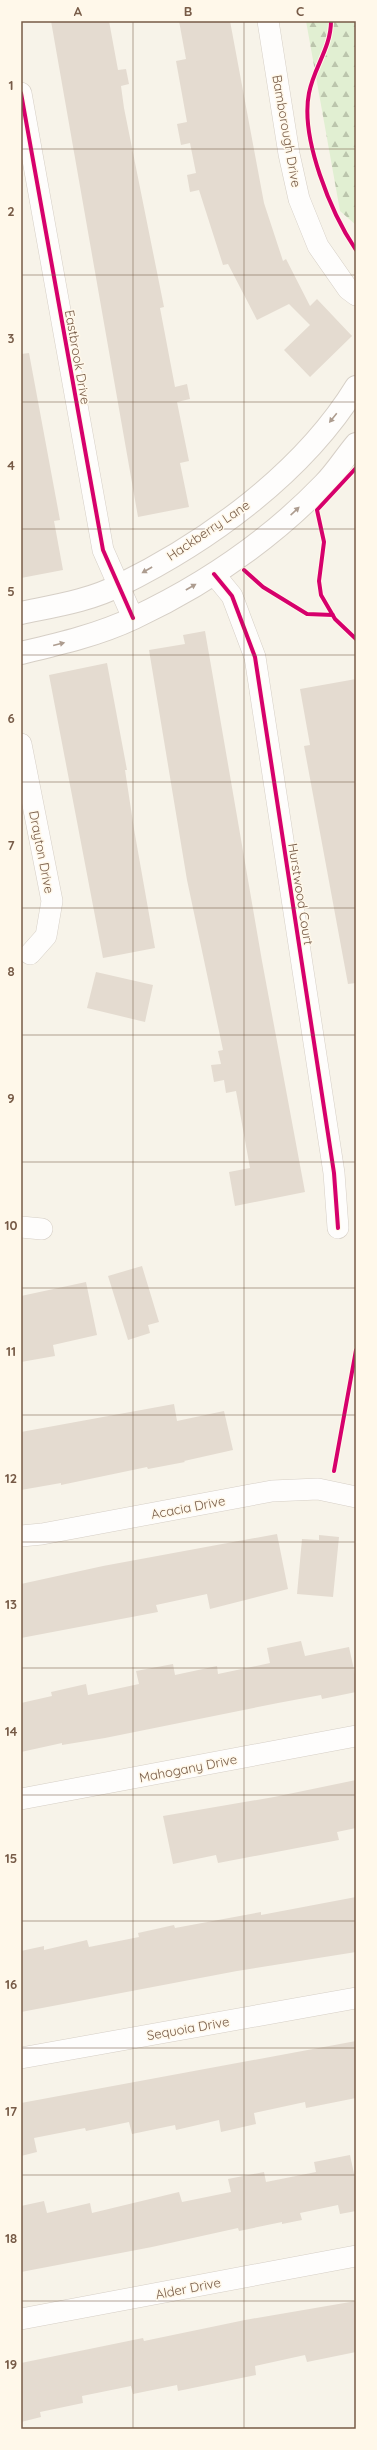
<svg xmlns="http://www.w3.org/2000/svg" width="377" height="2450" viewBox="0 0 377 2450" font-family="Quicksand,sans-serif">
<style>
.forest{fill:url(#forest-firs)}
.building{fill:#e4dbd0}
.lines{fill:none;stroke-linecap:round;stroke-linejoin:round}
.minor-casing{stroke:#d6cfc6;stroke-width:22}
.tertiary-casing{stroke:#d6cfc6;stroke-width:24}
.minor{stroke:#fefdfc;stroke-width:21}
.tertiary{stroke:#fefdfc;stroke-width:22}
.cycleway-casing{stroke:#fff8ea;stroke-width:6}
.cycleway{stroke:#d6006c;stroke-width:4}
.oneway{fill:#ad9c8f}
.grid{fill:none;stroke:#775b47;stroke-width:1;stroke-opacity:0.55}
.labels{text-anchor:middle;stroke-width:3;stroke-linejoin:round;paint-order:stroke}
.street-label{font-size:13px;fill:#775b47;stroke:#fff8ea}
.neatline{fill:none;stroke:#775b47;stroke-width:1.5}
.grid-label{font-size:13px;text-anchor:middle;font-weight:bold;fill:#775b47}
</style>
<defs>
<pattern id="forest-firs" width="22" height="20" patternUnits="userSpaceOnUse"><rect width="22" height="20" fill="#e1efd2"/><path d="M5 1l3.5 6h-7zM16 11l3.5 6h-7z" fill="#bbc5ac"/></pattern>
</defs>
<rect width="100%" height="100%" fill="#f7f3e9"/>
<path class="forest" d="M306 21H356V225L340 211Z"/>
<path class="building" d="M51 21H109L118 70 126 69 129 84 121 86 124 108 164 307 160 308 175 387 187 384 190 399 177 402 189 461 180 463 189 507 138 517Z
M179 21H230L264 203 283 261 286 259 310 306 317 299 352 336 310 377 284 350 310 325 289 304 257 320 228 264 223 265 199 190 190 192 187 175 196 173 190 143 181 145 177 124 187 122 176 61 186 59Z
M29 353 60 520 54 521 63 570 21 578V354Z
M205 631 262 961 305 1192 235 1206 229 1172 250 1168 236 1091 226 1093 224 1080 214 1082 211 1065 221 1064 218 1051 223 1050 187 880 149 650 185 644 183 635Z
M107 663 127 770H125L134 829 155 948 103 958 49 675Z
M356 679V983L348 984 304 746 310 745 300 689Z
M96 972 153 985 145 1022 87 1008Z
M142 1266 159 1322 148 1325 150 1333 128 1340 108 1276Z
M86 1282 97 1335 53 1345 55 1356 21 1362V1296Z
M174 1404 177 1421 224 1411 233 1450 184 1461 185 1462 148 1469 147 1467 61 1485V1483L21 1490V1432Z
M277 1534 288 1589 210 1609 207 1594 156 1605 158 1612 21 1638V1584L103 1566Z
M319 1535 339 1537 333 1597 297 1594 302 1539 319 1540Z
M301 1641 305 1656 349 1647 356 1679V1692L322 1699 321 1695 278 1703 105 1738 62 1745V1743L21 1752V1703L52 1696 51 1692 86 1684 88 1695 139 1684 136 1671 173 1664 175 1675 217 1666 218 1674 270 1663 267 1648Z
M356 1780V1828L337 1832 339 1840 218 1863 216 1855 173 1864 163 1816 274 1797Z
M356 1897V1952L237 1971 21 2012V1951L44 1946V1950L87 1940 89 1947 139 1937 138 1933 174 1925 175 1928 261 1912V1915Z
M356 2041V2098L306 2108 305 2102 254 2113 256 2124 221 2132 219 2120 176 2130 175 2125 132 2134 129 2122 86 2131 85 2128 34 2138 37 2152 21 2156V2103Z
M350 2155 356 2183V2211L340 2214 338 2205 300 2213 302 2220 282 2224V2222L239 2231 238 2228 152 2247 21 2272V2206L44 2201 47 2213 90 2203 92 2213 179 2192 182 2202 231 2192 228 2179 264 2172 266 2182 316 2172 314 2162Z
M356 2301V2352L307 2362 305 2355 255 2366 256 2375 178 2391 177 2385 133 2394 131 2386 82 2396 83 2403 40 2412 41 2417 21 2422V2363L143 2338 144 2341 245 2320Z"/>
<g class="lines">
<defs>
<path id="minor" d="M268 21 289 154 299 199 318 246 348 289 356 295
M21 93 103 550 133 618
M214 574 232 596 255 657 334 1173 338 1228
M21 744 52 901 46 936 30 954
M21 1227 42 1229
M21 1536 42 1534 272 1491 318 1489 356 1497
M21 1799 356 1736
M21 2058 356 1998
M21 2319 356 2256"/>
<path id="tertiary" d="M21 613C54 606 89 601 120 585 209 541 303 473 356 387
M21 653C59 644 98 635 134 618 204 585 270 540 324 484 336 472 345 457 356 444"/>
</defs>
<use href="#minor" class="minor-casing"/>
<use href="#tertiary" class="tertiary-casing"/>
<use href="#minor" class="minor"/>
<use href="#tertiary" class="tertiary"/>
<defs>
<path id="cycleway" d="M331 21C331 48 314 67 309 93 300 138 331 213 356 250
M21 93 103 550 133 618
M356 468 317 510 324 542 319 581 321 595 335 619 356 639
M244 570 263 587 307 614 333 615
M214 574 232 596 255 657 334 1173 338 1228
M334 1471 356 1350"/>
</defs>
<use href="#cycleway" class="cycleway-casing"/>
<use href="#cycleway" class="cycleway"/>
</g>
<defs><path id="oneway-solid" d="M-6-.8H1V-3.2L6.5 0L1 3.2V.8H-6Z"/></defs>
<g class="oneway">
<use href="#oneway-solid" transform="translate(333 418) rotate(129)"/>
<use href="#oneway-solid" transform="translate(295 511) rotate(-43)"/>
<use href="#oneway-solid" transform="translate(147 570) rotate(150)"/>
<use href="#oneway-solid" transform="translate(191 587) rotate(-30)"/>
<use href="#oneway-solid" transform="translate(59 644) rotate(-14)"/>
</g>
<path class="grid" d="M133 21V2429M244 21V2429M21 149H356M21 275H356M21 402H356M21 529H356M21 655H356M21 782H356M21 908H356M21 1035H356M21 1162H356M21 1288H356M21 1415H356M21 1542H356M21 1668H356M21 1795H356M21 1921H356M21 2048H356M21 2175H356M21 2301H356"/>
<g class="labels">
<g class="street-label">
<text transform="translate(287 131) rotate(80)" y="5">Bamborough Drive</text>
<text transform="translate(78 357) rotate(80)" y="5">Eastbrook Drive</text>
<text transform="translate(208 530) rotate(-34)" y="5">Hackberry Lane</text>
<text transform="translate(42 852) rotate(79)" y="5">Drayton Drive</text>
<text transform="translate(301 894) rotate(81)" y="5">Hurstwood Court</text>
<text transform="translate(188 1507) rotate(-11)" y="5">Acacia Drive</text>
<text transform="translate(188 1768) rotate(-11)" y="5">Mahogany Drive</text>
<text transform="translate(188 2028) rotate(-10)" y="5">Sequoia Drive</text>
<text transform="translate(188 2288) rotate(-11)" y="5">Alder Drive</text>
</g>
</g>
<rect width="377" height="2450" fill="none" stroke="#fff8ea" stroke-width="44"/>
<rect x="22" y="22" width="333" height="2406" class="neatline"/>
<g class="grid-label">
<text x="78" y="16">A</text>
<text x="188" y="16">B</text>
<text x="300" y="16">C</text>
<text x="11" y="90">1</text>
<text x="11" y="216">2</text>
<text x="11" y="343">3</text>
<text x="11" y="470">4</text>
<text x="11" y="596">5</text>
<text x="11" y="723">6</text>
<text x="11" y="850">7</text>
<text x="11" y="976">8</text>
<text x="11" y="1103">9</text>
<text x="11" y="1230">10</text>
<text x="11" y="1356">11</text>
<text x="11" y="1483">12</text>
<text x="11" y="1609">13</text>
<text x="11" y="1736">14</text>
<text x="11" y="1863">15</text>
<text x="11" y="1989">16</text>
<text x="11" y="2116">17</text>
<text x="11" y="2243">18</text>
<text x="11" y="2369">19</text>
</g>
</svg>
